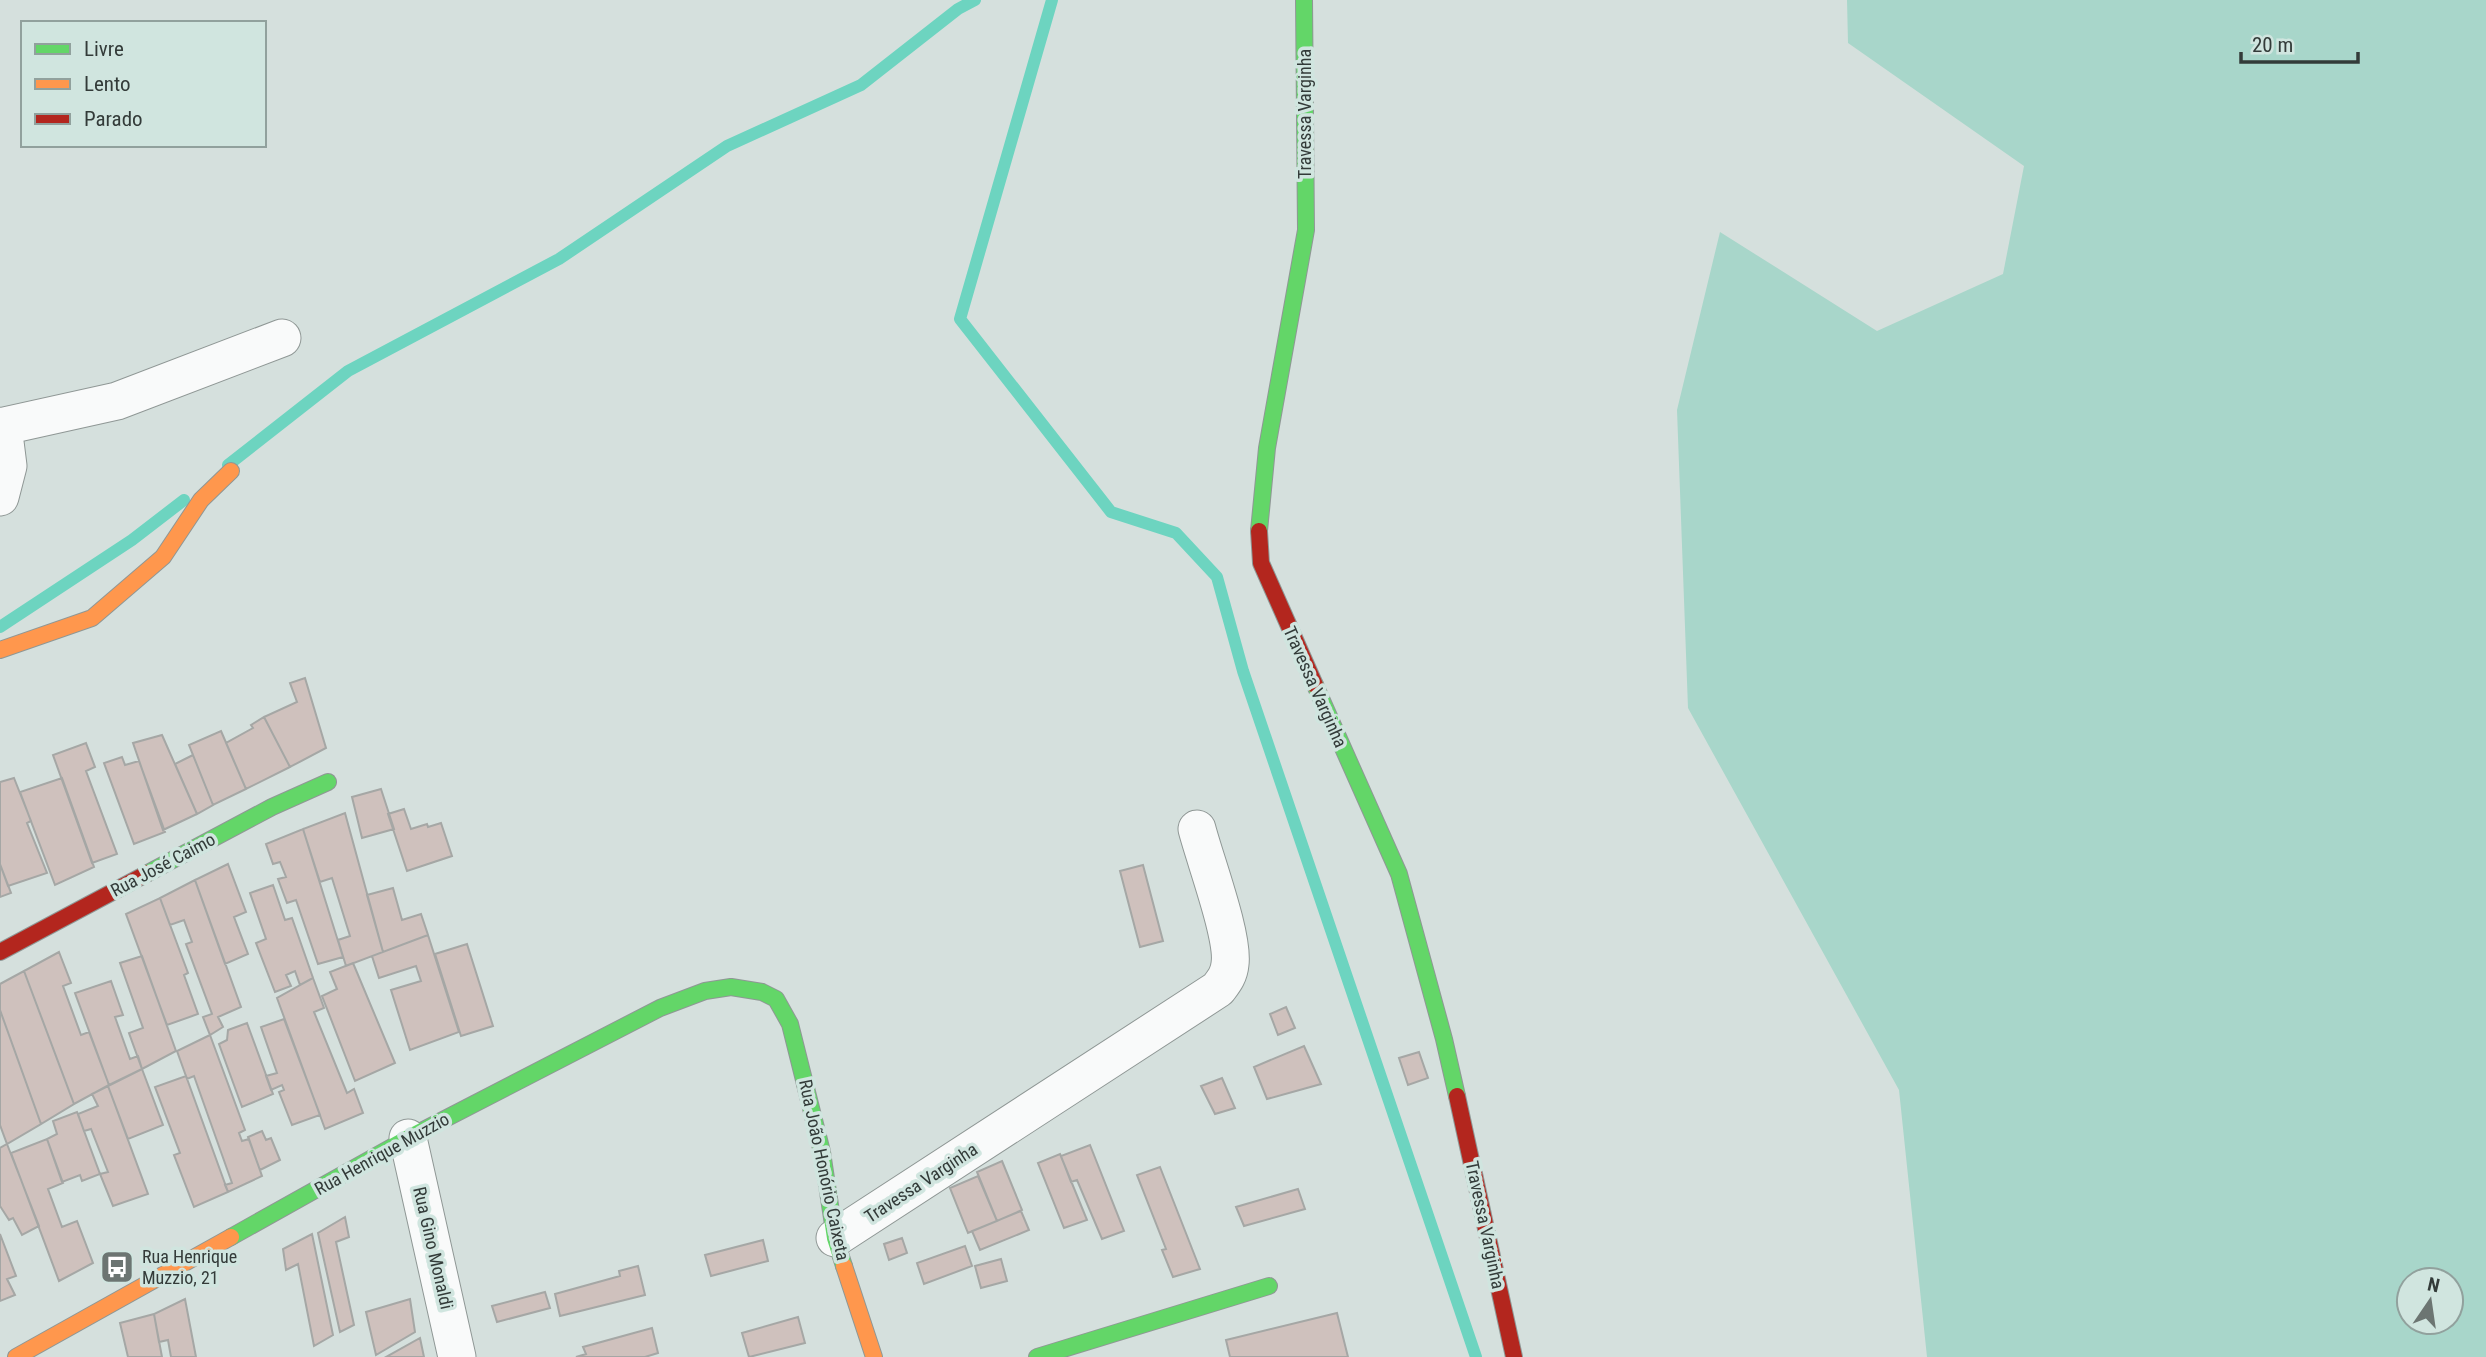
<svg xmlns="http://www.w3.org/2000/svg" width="2486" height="1357" viewBox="0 0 2486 1357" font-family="'Roboto Condensed',sans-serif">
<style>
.green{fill:#a8d6ca;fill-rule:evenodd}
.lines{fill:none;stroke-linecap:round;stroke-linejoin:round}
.stream{stroke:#6dd4c0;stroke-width:12}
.building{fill:#cfc1bd;stroke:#a5a7a5;stroke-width:2}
.street-casing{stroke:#8f9795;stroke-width:39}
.fast-casing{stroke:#8f9795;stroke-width:18}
.slow-casing{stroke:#8f9795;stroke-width:18}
.jam-casing{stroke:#8f9795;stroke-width:18}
.street{stroke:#f9fafa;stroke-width:37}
.fast{stroke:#63d668;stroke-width:16}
.slow{stroke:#ff974d;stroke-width:16}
.jam{stroke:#b3261e;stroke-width:16}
.labels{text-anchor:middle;stroke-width:7;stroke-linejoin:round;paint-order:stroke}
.street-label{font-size:18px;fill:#333b39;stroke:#d0e5df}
.poi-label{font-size:18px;fill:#333b39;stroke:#d0e5df;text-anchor:start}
</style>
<rect width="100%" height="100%" fill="#d5e0dd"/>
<path class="green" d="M1847 0H2486V1357H1927L1899 1090 1688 708 1677 410 1720 232 1877 331 2003 274 2024 166 1848 43ZM2409 1280H2451V1322H2409Z"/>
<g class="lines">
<path class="stream" d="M1052 0 960 319 1111 512 1176 533 1217 577 1243 671 1476 1357
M228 465 348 371 559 259 727 146 861 85 958 9 975 0
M0 627 132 540 184 500"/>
</g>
<path class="building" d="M305 678 326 748 290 767 264 717 297 702 290 683Z
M264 717 290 767 246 789 226 743 253 728 251 725Z
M221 731 246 789 213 805 189 745Z
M162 735 197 814 163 830 133 743Z
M86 743 95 767 86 771 117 854 92 863 53 755Z
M193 755 213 805 197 814 175 764Z
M122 757 125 765 139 761 165 832 134 844 104 763Z
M14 778 31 821 27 823 47 873 8 886 0 864V782Z
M62 778 94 867 55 885 20 792Z
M381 789 394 829 362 838 352 797Z
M404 809 411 829 427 824 428 827 441 823 452 856 407 871 388 814Z
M345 813 383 952 346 966 338 940 350 936 332 878 320 882 303 829Z
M303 829 343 957 318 964 296 900 287 903 278 879 286 877 280 862 273 864 266 844Z
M0 864 11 893 0 897Z
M228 864 246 912 234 917 248 954 225 964 195 880Z
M1143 865 1163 941 1140 947 1120 871Z
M195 880 241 1007 218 1017 223 1027 210 1035 203 1017 212 1014 186 944 192 942 184 920 170 925 160 898Z
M273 885 285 920 292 918 313 978 300 985 295 971 286 975 291 986 275 992 256 943 266 939 250 893Z
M393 888 402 920 421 914 428 935 383 952 367 895Z
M160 898 188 973 184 975 198 1014 167 1025 126 914Z
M428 935 459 1032 410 1050 391 990 421 981 416 966 379 978 372 956Z
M467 944 493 1026 461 1036 435 954Z
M59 952 71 983 63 986 81 1035 89 1032 109 1085 74 1104 24 971Z
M142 956 176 1051 142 1069 129 1033 143 1028 120 963Z
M353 963 395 1063 355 1081 322 996 337 989 330 972Z
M24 971 74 1104 41 1124 0 1010V984Z
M313 978 324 1008 314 1012 347 1093 354 1089 363 1113 325 1129 277 998Z
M111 981 123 1015 115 1017 130 1059 138 1056 142 1069 109 1085 75 993Z
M1286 1007 1295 1028 1278 1035 1270 1014Z
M0 1010 41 1124 7 1144 0 1125Z
M284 1019 320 1115 292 1125 279 1092 284 1090 282 1085 271 1090 266 1076 277 1073 261 1027Z
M247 1023 273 1094 242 1107 219 1044 227 1040 228 1030Z
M210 1035 245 1130 239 1133 242 1141 249 1139 262 1176 228 1192 225 1185 232 1183 194 1076 187 1079 177 1051Z
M1304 1046 1321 1084 1267 1099 1254 1067Z
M1419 1052 1428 1078 1408 1085 1399 1058Z
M142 1069 163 1125 128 1139 108 1086Z
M186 1076 228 1192 194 1207 174 1155 180 1153 155 1087Z
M1222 1078 1235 1108 1215 1114 1201 1086Z
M108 1086 148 1194 113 1206 100 1174 108 1172 91 1129 84 1131 78 1114 98 1106 92 1094Z
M77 1112 100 1174 82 1181 80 1175 62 1182 47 1139 57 1134 53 1121Z
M262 1131 266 1140 271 1138 280 1160 260 1170 248 1137Z
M47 1139 63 1183 48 1189 62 1227 77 1221 93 1263 59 1281 11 1153Z
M7 1144 39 1226 22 1235 13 1218 9 1220 0 1206V1148Z
M1090 1145 1124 1231 1102 1239 1077 1180 1071 1182 1061 1156Z
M1060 1154 1087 1220 1064 1228 1038 1163Z
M1002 1161 1022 1210 997 1221 977 1172Z
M1160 1167 1200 1269 1173 1277 1162 1250 1166 1249 1137 1175Z
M978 1176 997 1221 968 1233 950 1188Z
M1298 1189 1305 1209 1244 1226 1236 1207Z
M1021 1211 1029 1230 980 1250 972 1231Z
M345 1217 349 1237 336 1242 354 1325 340 1332 318 1233Z
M0 1234 16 1276 7 1279 15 1295 0 1301Z
M312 1234 333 1335 314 1346 298 1264 286 1270 283 1249Z
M902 1238 907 1253 889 1260 884 1244Z
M763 1240 768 1261 711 1276 705 1255Z
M965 1246 972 1266 924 1284 917 1263Z
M1001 1259 1007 1281 981 1288 975 1266Z
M638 1266 645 1295 560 1316 555 1294 620 1276 619 1271Z
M545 1292 550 1308 497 1322 492 1306Z
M185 1299 196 1357H171L168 1340 159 1342 154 1314Z
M410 1299 415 1332 376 1355 366 1312Z
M1337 1313 1348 1357H1230L1226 1340Z
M154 1314 162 1357H128L120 1323Z
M798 1317 805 1343 749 1357 742 1333Z
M652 1328 658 1353 645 1357H576L586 1354 583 1347Z
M420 1338 424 1357H386Z"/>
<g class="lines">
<defs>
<path id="street" d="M0 427 117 401 282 338
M0 497 8 466 3 426
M408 1138 457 1357
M835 1238 1218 989C1224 981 1229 975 1230 964 1234 937 1205 860 1197 829"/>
<path id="fast" d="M1259 531 1267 448 1306 230 1304 0
M1315 685 1399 874 1444 1039 1457 1096
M148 873 272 807 328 782
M231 1237 408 1138 660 1008 705 991 731 987 762 992 776 999 790 1024 822 1152 835 1238 844 1266
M1037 1357 1269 1286"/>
<path id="slow" d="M0 650 92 618 163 557 201 500 231 471
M844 1266 874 1357
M16 1357 231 1237"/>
<path id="jam" d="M1259 531 1261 563 1315 685
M0 952 148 873
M1457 1096 1514 1357"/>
</defs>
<use href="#street" class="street-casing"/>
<use href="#fast" class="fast-casing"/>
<use href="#slow" class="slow-casing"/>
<use href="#jam" class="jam-casing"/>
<use href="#street" class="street"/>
<use href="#fast" class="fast"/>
<use href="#slow" class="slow"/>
<use href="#jam" class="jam"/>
</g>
<defs>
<symbol id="bus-square" viewBox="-11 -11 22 22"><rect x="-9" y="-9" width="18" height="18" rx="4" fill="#6c7572" stroke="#d0e5df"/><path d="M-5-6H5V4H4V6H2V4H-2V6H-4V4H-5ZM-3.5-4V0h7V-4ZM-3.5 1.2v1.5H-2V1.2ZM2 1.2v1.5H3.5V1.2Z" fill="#fff"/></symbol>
</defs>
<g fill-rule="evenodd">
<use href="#bus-square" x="98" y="1248" width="38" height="38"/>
</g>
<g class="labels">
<g class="street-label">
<text transform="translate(1305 114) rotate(-90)" y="6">Travessa Varginha</text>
<text transform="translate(1315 687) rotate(66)" y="6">Travessa Varginha</text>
<text transform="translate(163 865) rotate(-28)" y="6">Rua José Caimo</text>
<text transform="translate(382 1154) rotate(-29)" y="6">Rua Henrique Muzzio</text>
<text transform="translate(824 1170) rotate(78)" y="6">Rua João Honório Caixeta</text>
<text transform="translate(921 1183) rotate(-33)" y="6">Travessa Varginha</text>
<text transform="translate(1485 1225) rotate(78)" y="6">Travessa Varginha</text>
<text transform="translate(433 1248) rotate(77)" y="6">Rua Gino Monaldi</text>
</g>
<g class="poi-label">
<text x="142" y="1263">Rua Henrique<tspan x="142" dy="21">Muzzio, 21</tspan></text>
</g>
</g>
<rect x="21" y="21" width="245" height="126" fill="#d0e5df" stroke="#91a19d" stroke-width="2"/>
<rect x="35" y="44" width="35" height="10" fill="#63d668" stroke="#91a19d" stroke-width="2"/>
<text x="84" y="56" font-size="21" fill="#333b39">Livre</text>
<rect x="35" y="79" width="35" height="10" fill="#ff974d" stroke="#91a19d" stroke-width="2"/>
<text x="84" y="91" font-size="21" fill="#333b39">Lento</text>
<rect x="35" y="114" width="35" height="10" fill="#b3261e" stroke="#91a19d" stroke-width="2"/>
<text x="84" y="126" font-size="21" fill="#333b39">Parado</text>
<g transform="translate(2430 1301) rotate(13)"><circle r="33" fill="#d0e5df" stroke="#91a19d" stroke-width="2"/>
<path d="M0-5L12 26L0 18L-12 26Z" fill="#6c7572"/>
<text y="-10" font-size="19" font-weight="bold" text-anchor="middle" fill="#333b39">N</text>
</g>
<path d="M2241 52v10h117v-10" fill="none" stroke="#333b39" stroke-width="3.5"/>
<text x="2252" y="52" font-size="21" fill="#333b39" stroke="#d0e5df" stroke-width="5" paint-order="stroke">20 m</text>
</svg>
